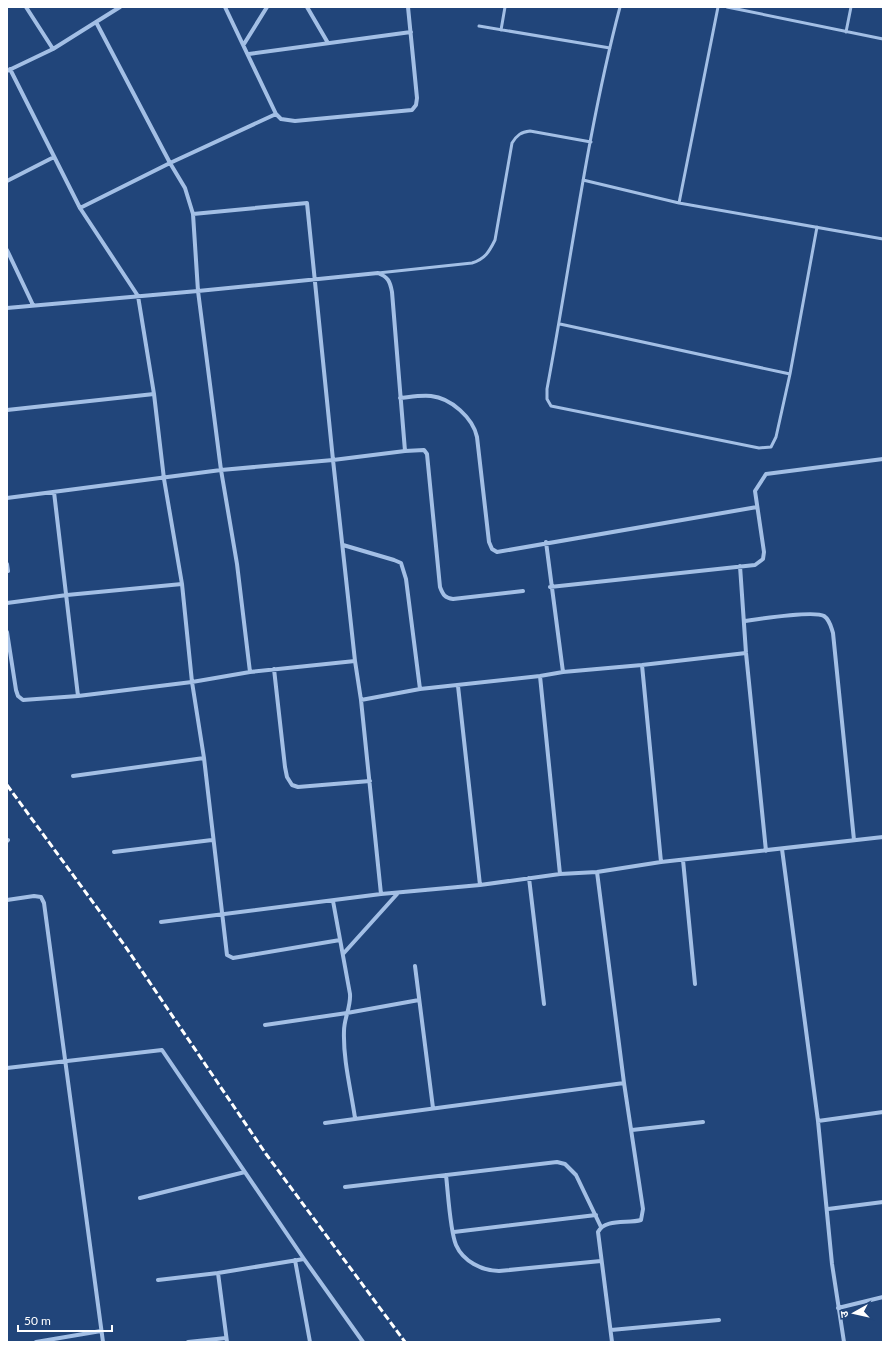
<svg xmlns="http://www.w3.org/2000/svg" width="890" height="1349" viewBox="0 0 890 1349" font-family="Lato,'Noto Sans Devanagari',sans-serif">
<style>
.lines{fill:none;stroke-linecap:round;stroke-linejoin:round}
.lane{stroke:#a3bfe5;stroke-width:3}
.street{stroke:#a3bfe5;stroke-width:4}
.rail{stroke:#fff;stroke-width:3;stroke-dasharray:7 3;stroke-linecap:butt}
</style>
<rect width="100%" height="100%" fill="#21457a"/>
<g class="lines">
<path class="lane" d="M620 7C587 132 571 262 547 389V399L551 406 759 448 771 447 776 437 790 374 817 227
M727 7 883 39
M479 26 610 48
M501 30 505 7
M846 32 851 7
M583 180 679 203 883 239
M679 203 718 7
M378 273 472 263C485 259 489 252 495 240L512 143C517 135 521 132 530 131L591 142
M560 324 790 374"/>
<path class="street" d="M26 7 53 49
M307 7 328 43
M96 22 120 7
M244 44 267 7
M249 54 411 32
M10 69 80 208 138 296 154 394 164 479 182 584 192 682 204 758 227 955 233 958 340 940
M7 71 53 49 96 22 170 163 185 188 193 214 198 291 221 470 237 564 250 672
M276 114 281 119 295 121 412 110 416 105 417 98 408 7
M7 181 54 157
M80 208 170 163 276 114 225 7
M193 214 307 203 333 460 355 661 361 700 381 894
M7 250 33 305
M7 308 198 291 378 273C388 277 390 281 392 292L405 451 333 460 221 470 7 498
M400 398C410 397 421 395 431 396 451 398 473 418 477 437L489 542 492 549 497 552 757 507
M7 410 154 394
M405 451 424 450 427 454 440 587C443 595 445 598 453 599L523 591
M54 492 78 696
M343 545 394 560 401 563 406 579 420 689
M7 564 8 571
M740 566 746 653 766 851
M550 587 755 565 763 559 764 552 755 491 766 474 883 459
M7 603 67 595 182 584
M745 621C759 619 814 610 824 616 830 620 831 627 833 633L854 840
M7 632 16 690 18 696 23 700 78 696 192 682 250 672 355 661
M642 665 661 862
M274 669 285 767 287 777 292 785 298 787 370 781
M563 672 642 665 746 653
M540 676 560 874
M458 686 480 885
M361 700 420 689 540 676 563 672 546 542
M73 776 204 758
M7 841 8 840
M782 849 818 1121 832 1264 844 1342
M114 852 212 840
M683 860 695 984
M597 872 624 1083 643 1209 641 1220C628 1224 605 1218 598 1232L612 1342
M529 878 544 1004
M7 900 34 896 41 897 44 903 103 1342
M333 901 350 994C351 1007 344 1018 344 1031 343 1060 351 1090 355 1118
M161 922 381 894 480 885 560 874 597 872 661 862 883 837
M343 954 398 893
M415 966 433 1108
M265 1025 347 1013 419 1000
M7 1068 162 1050 304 1259 363 1342
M818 1121 883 1112
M325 1123 624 1083
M632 1130 703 1122
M446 1175C448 1192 450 1231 456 1245 463 1261 482 1271 499 1271L601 1261
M345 1187 557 1162 565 1164 576 1175 601 1227
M140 1198 245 1172
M828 1209 883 1202
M454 1232 596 1215
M295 1260 310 1342
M158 1280 218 1273
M838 1308 883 1297
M611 1330 719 1320
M36 1342 101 1331
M188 1342 226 1338
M227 1342 218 1273 304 1259"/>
<path class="rail" d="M7 785 125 946 266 1154 405 1342"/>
</g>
<rect width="890" height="1349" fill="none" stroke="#ffffff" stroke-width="16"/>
<g transform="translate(854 1313) rotate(262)" stroke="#21457a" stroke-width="3" paint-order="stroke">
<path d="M0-3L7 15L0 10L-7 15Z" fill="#ffffff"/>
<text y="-6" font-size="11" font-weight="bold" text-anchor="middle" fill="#ffffff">उ</text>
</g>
<path d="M18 1325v6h94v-6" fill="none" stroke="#ffffff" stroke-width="2"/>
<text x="24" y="1325" font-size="12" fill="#ffffff" stroke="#21457a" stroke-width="3" paint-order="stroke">50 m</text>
</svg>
